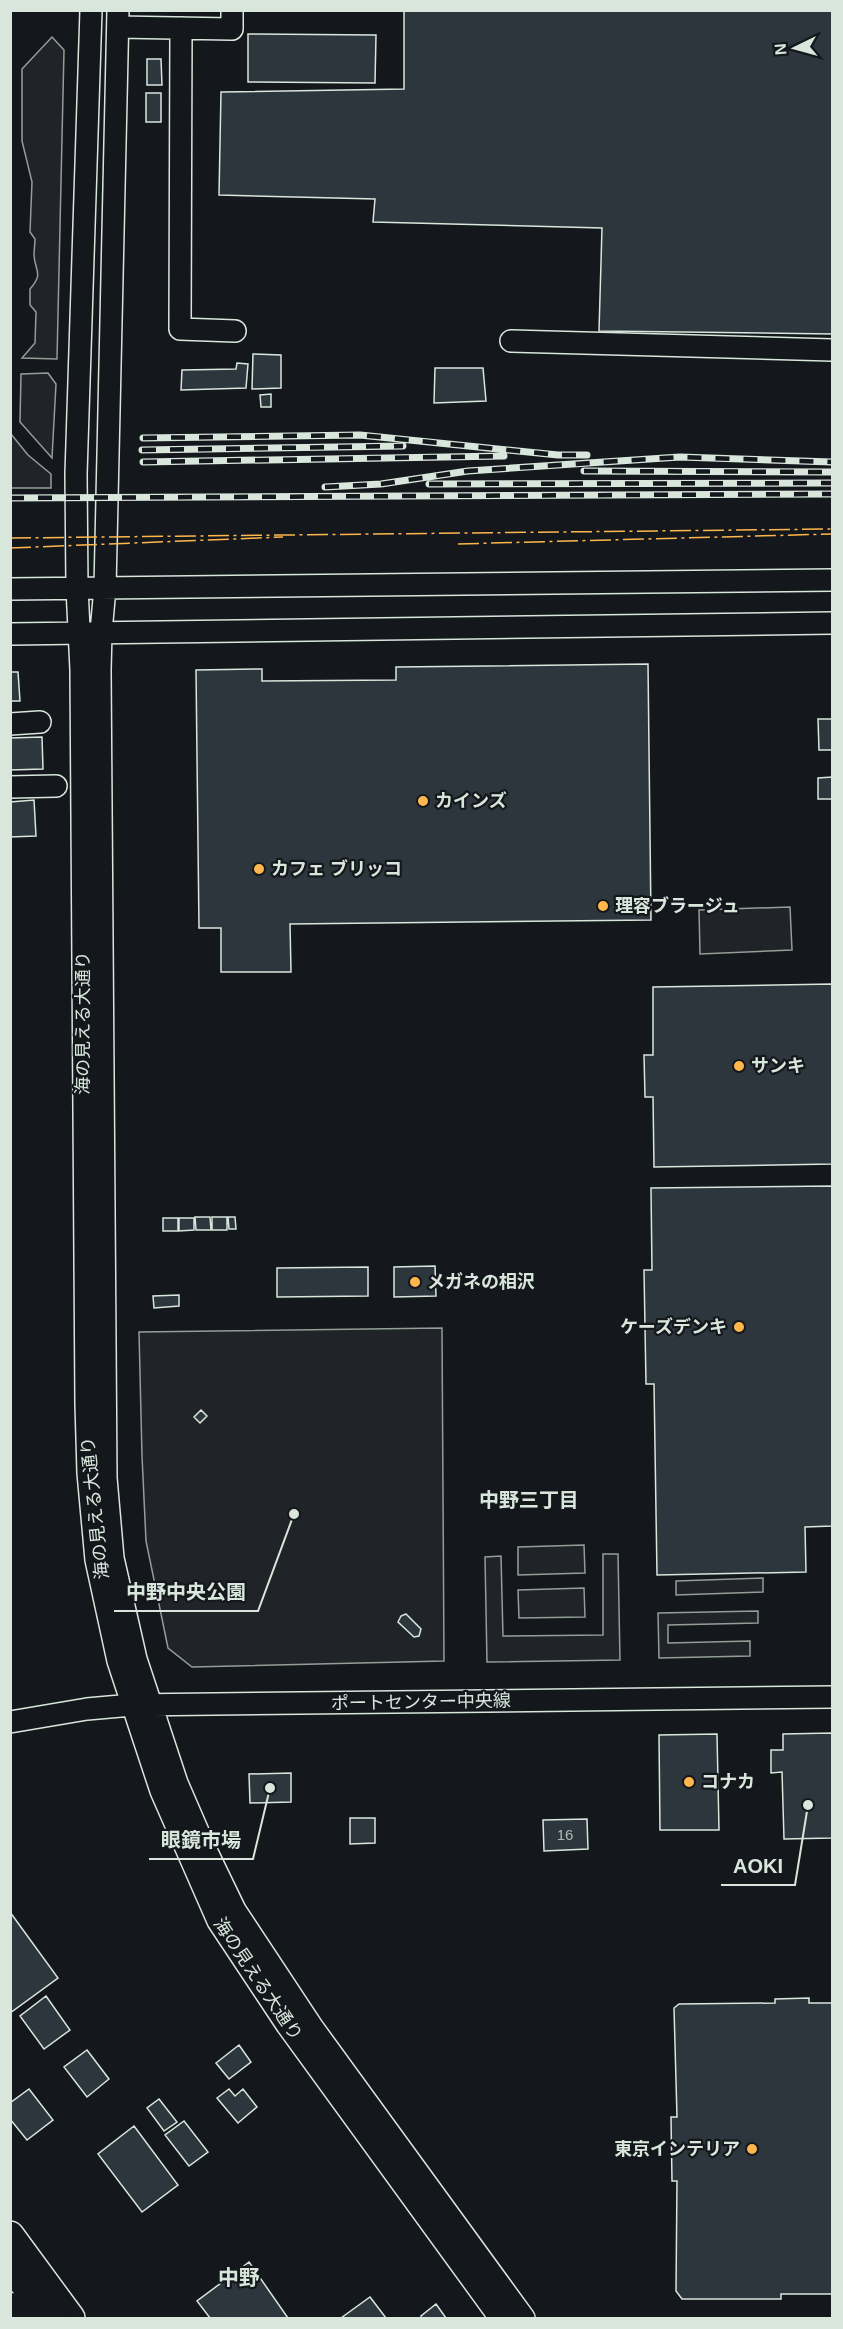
<svg xmlns="http://www.w3.org/2000/svg" width="843" height="2329" viewBox="0 0 843 2329" font-family="Arial,'Noto Sans JP',sans-serif">
<style>
.green{fill:#202428;stroke:#939e99;stroke-width:1.5}
.building{fill:#2c363c;stroke:#d8e6dc;stroke-width:1.5}
.lines{fill:none;stroke-linecap:round;stroke-linejoin:round}
.minor-casing{stroke:#d8e6dc;stroke-width:24}
.major-casing{stroke:#d8e6dc;stroke-width:30}
.highway-casing{stroke:#d8e6dc;stroke-width:34}
.minor{stroke:#14181c;stroke-width:21}
.major{stroke:#14181c;stroke-width:27}
.highway{stroke:#14181c;stroke-width:32}
.rail-casing{stroke:#d8e6dc;stroke-width:7}
.rail{stroke:#14181c;stroke-width:4.5;stroke-dasharray:14;stroke-linecap:butt}
.power{stroke:#ffb74d;stroke-width:1.5;stroke-dasharray:21 4.5 3 4.5;stroke-linecap:butt}
.poi-dot{fill:#ffb74d;stroke:#14181c;stroke-width:2}
.labels{text-anchor:middle;stroke-width:4.5;stroke-linejoin:round;paint-order:stroke}
.number-label{font-size:15px;fill:#adbab4}
.poi-label{font-size:18px;font-weight:bold;fill:#d8e6dc;stroke:#14181c;text-anchor:start}
.street-label{font-size:18px;fill:#d8e6dc;stroke:#14181c}
.neighbourhood-label{font-size:20px;font-weight:bold;fill:#d8e6dc;stroke:#14181c}
.quarter-label{font-size:21px;font-weight:bold;fill:#d8e6dc;stroke:#14181c}
.leader{fill:none;stroke:#d8e6dc;stroke-width:2}
.callout-dot{fill:#d8e6dc;stroke:#14181c;stroke-width:2}
.callout-label{font-size:20px;text-anchor:middle;font-weight:bold;fill:#d8e6dc;stroke:#14181c;stroke-width:4.5;stroke-linejoin:round;paint-order:stroke}
</style>
<rect width="100%" height="100%" fill="#14181c"/>
<path class="green" d="M52 37 64 50 57 359 22 358 35 343 36 312 30 305V289C44 273 35 272 34 255 34 250 35 244 35 239L30 232 32 182 22 141V69Z
M48 373 56 384 52 458 20 422 21 374Z
M11 434 28 455 51 474V488H11Z
M790 907 792 950 700 954 699 910Z
M442 1328 444 1661 192 1667 168 1648 146 1541 142 1456 139 1332Z
M584 1545 585 1573 518 1575V1547Z
M603 1554H618L620 1660 487 1662 485 1557 501 1556 503 1636 603 1635Z
M763 1578V1592L676 1595V1581Z
M584 1588 585 1617 519 1618 518 1590Z
M758 1611V1623L668 1625V1643L750 1641V1656L659 1658 658 1613Z"/>
<path class="building" d="M404 10H832V334L599 331 602 228 373 222 375 199 219 195 221 92 404 89Z
M248 34 376 35 375 83 248 82Z
M147 59H161L162 85H147Z
M146 93H161V122H146Z
M253 354 281 355V388L252 389Z
M237 363 248 364 246 388 181 390 182 370 236 369Z
M435 368H483L486 401 434 403Z
M271 394V407H261L260 395Z
M648 664 651 920 290 924 291 972H221V928H199L196 670 262 669V681L396 680V667Z
M10 672H18L20 701H10Z
M818 719H832V750H819Z
M42 737 43 769 10 770V738Z
M832 777V799H818V778Z
M34 800 36 836 10 837V802Z
M832 984V1164L654 1167 653 1097H645L644 1055H653V987Z
M832 1186V1526L805 1527 806 1572 657 1575 654 1384H646L644 1270H652L651 1188Z
M195 1217H210L211 1230H196Z
M212 1217H227V1230H212Z
M228 1217H235L236 1229H229Z
M163 1218H178V1231H163Z
M179 1218H194V1230L179 1231Z
M435 1266 436 1296 394 1297V1267Z
M368 1267V1296L277 1297V1268Z
M179 1295V1306L154 1308 153 1296Z
M201 1410 207 1416 200 1423 194 1417Z
M406 1614 421 1629 419 1636 414 1637 398 1622 401 1616Z
M832 1733V1838L784 1839 782 1772 771 1773V1750H783V1734Z
M717 1734 719 1830H660L659 1735Z
M291 1773V1802L250 1803 249 1774Z
M350 1818H375V1843L350 1844Z
M587 1819 588 1849 544 1851 543 1820Z
M10 1912 58 1978 10 2013Z
M46 1996 70 2030 44 2049 20 2016Z
M809 1998V2003H832V2294H781V2299H682L676 2291 677 2181H672L671 2117H677L674 2008 679 2004 775 2003V1999Z
M239 2045 251 2062 229 2079 216 2063Z
M87 2050 109 2079 87 2097 64 2067Z
M29 2089 53 2120 27 2140 10 2119V2103Z
M229 2089 235 2096 243 2089 257 2107 238 2123 217 2098Z
M159 2099 177 2122 164 2131 147 2108Z
M184 2121 208 2152 189 2166 165 2135Z
M134 2126 178 2185 142 2212 98 2154Z
M249 2262 288 2318H210L197 2301Z
M370 2297 386 2318H341Z
M436 2304 446 2318H422L421 2316Z"/>
<g class="lines">
<defs>
<path id="minor" d="M91 10 76 474 77 588 81 670 86 1404 88 1473 96 1560 118 1661 161 1791 218 1921 287 2025 500 2318
M118 10 105 588 101 632 100 670 106 1478 113 1558 136 1659 177 1783 206 1850 235 1910 313 2028 524 2318
M118 27 232 29V10
M181 28 180 329 235 331
M511 341 832 350
M10 589 832 580
M10 634 832 623
M10 724 40 722
M10 787 56 786
M10 1722 87 1709 132 1705 832 1697"/>
<path id="major" d="M10 2235 71 2318"/>
<path id="highway" d="M10 2261 52 2318
M10 2309 18 2318"/>
</defs>
<use href="#minor" class="minor-casing"/>
<use href="#major" class="major-casing"/>
<use href="#highway" class="highway-casing"/>
<use href="#minor" class="minor"/>
<use href="#major" class="major"/>
<use href="#highway" class="highway"/>
<defs>
<path id="rail" d="M143 438 360 435 558 455H587
M142 450 403 446
M143 462 504 456
M584 471 832 472
M429 484 832 483
M325 487 381 484 468 471 680 457 832 462
M10 498 832 494"/>
</defs>
<use href="#rail" class="rail-casing"/>
<use href="#rail" class="rail"/>
<path class="power" d="M10 538 832 529
M458 544 832 534
M10 548 283 537"/>
</g>
<g class="poi-dot">
<circle cx="423" cy="801" r="6"/>
<circle cx="259" cy="869" r="6"/>
<circle cx="603" cy="906" r="6"/>
<circle cx="739" cy="1066" r="6"/>
<circle cx="415" cy="1282" r="6"/>
<circle cx="739" cy="1327" r="6"/>
<circle cx="689" cy="1782" r="6"/>
<circle cx="752" cy="2149" r="6"/>
</g>
<g class="labels">
<g class="number-label">
<text x="565" y="1840">16</text>
</g>
<g class="poi-label">
<text x="435" y="807">カインズ</text>
<text x="271" y="875">カフェ ブリッコ</text>
<text x="615" y="912">理容ブラージュ</text>
<text x="751" y="1072">サンキ</text>
<text x="427" y="1288">メガネの相沢</text>
<text x="727" y="1333" text-anchor="end">ケーズデンキ</text>
<text x="701" y="1788">コナカ</text>
<text x="740" y="2155" text-anchor="end">東京インテリア</text>
</g>
<g class="street-label">
<text transform="translate(83 1023) rotate(-90)" y="6">海の見える大通り</text>
<text transform="translate(95 1508) rotate(-96)" y="6">海の見える大通り</text>
<text transform="translate(421 1702) rotate(-1)" y="6">ポートセンター中央線</text>
<text transform="translate(258 1979) rotate(56)" y="6">海の見える大通り</text>
</g>
<g class="neighbourhood-label">
<text x="529" y="1507">中野三丁目</text>
</g>
<g class="quarter-label">
<text x="239" y="2285">中野</text>
</g>
</g>
<path class="leader" d="M294 1514L258 1611H114M270 1788L253 1859H149M808 1805L795 1885H721"/>
<g class="callout-dot">
<circle cx="294" cy="1514" r="6"/>
<circle cx="270" cy="1788" r="6"/>
<circle cx="808" cy="1805" r="6"/>
</g>
<g class="callout-label">
<text x="186" y="1599">中野中央公園</text>
<text x="201" y="1847">眼鏡市場</text>
<text x="758" y="1873">AOKI</text>
</g>
<rect width="843" height="2329" fill="none" stroke="#d8e6dc" stroke-width="24"/>
<g transform="translate(795 48) rotate(265)" stroke="#14181c" stroke-width="4.5" paint-order="stroke">
<path d="M0-4.5L10 22L0 15L-10 22Z" fill="#d8e6dc"/>
<text y="-9" font-size="16" font-weight="bold" text-anchor="middle" fill="#d8e6dc">N</text>
</g>
</svg>
